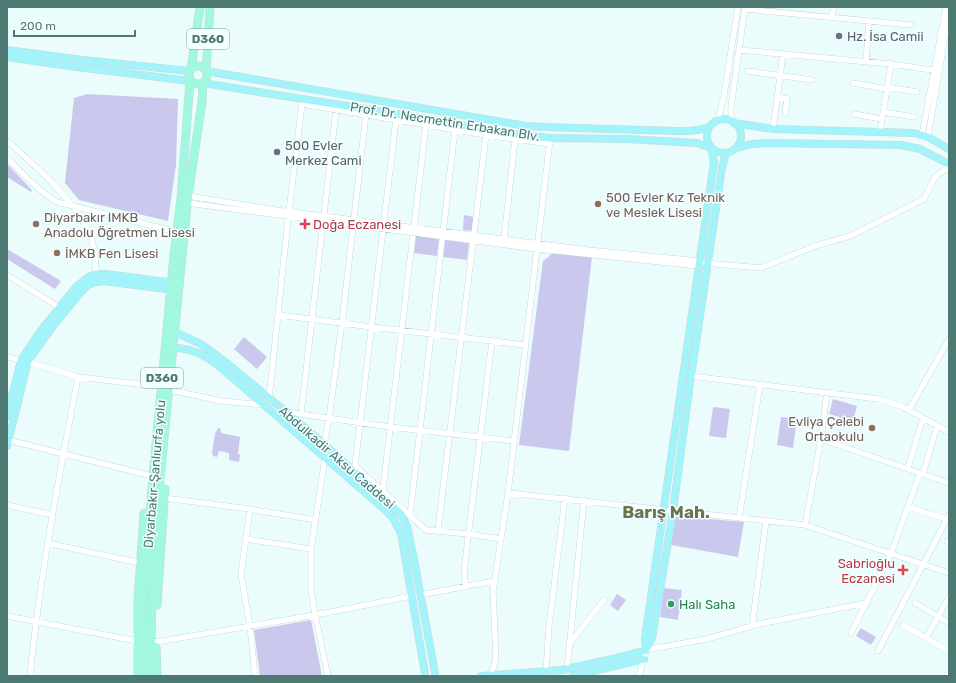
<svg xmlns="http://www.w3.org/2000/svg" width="956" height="683" viewBox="0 0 956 683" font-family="Rubik,sans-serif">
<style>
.green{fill:#cac8ec}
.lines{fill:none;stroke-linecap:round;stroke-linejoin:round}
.minor-casing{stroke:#aaccc8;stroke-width:6}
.major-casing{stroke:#cdd9d7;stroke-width:8}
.highway-casing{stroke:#cdd9d7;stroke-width:9}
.minor{stroke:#fff;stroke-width:5.5}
.major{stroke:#a3f3fb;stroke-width:7}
.highway{stroke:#a1f7e0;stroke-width:8}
.worship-dot{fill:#6b7280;stroke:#f2feff;stroke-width:1.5}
.education-dot{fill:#8d6e63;stroke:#f2feff;stroke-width:1.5}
.health-dot{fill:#e0444e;stroke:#f2feff;stroke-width:1.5}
.leisure-dot{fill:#2e9e5b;stroke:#f2feff;stroke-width:1.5}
.labels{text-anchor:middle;stroke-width:3;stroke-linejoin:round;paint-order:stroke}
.shield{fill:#f2feff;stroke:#7ea19c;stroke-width:1}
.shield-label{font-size:12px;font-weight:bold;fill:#4c7971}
.worship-label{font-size:13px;fill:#5b616d;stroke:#f2feff;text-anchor:start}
.street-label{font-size:13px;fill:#4c7971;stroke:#f2feff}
.education-label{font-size:13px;fill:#785e54;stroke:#f2feff;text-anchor:start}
.health-label{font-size:13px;fill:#be3a42;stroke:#f2feff;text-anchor:start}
.leisure-label{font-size:13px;fill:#27864d;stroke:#f2feff;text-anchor:start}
.district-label{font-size:17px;font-weight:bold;fill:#6d724f;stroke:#f2feff}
</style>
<rect width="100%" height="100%" fill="#ebfcfd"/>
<path class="green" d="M87 94 178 99 176 165 168 221 79 200 65 183 74 98Z
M7 164 32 190 31 192 7 177Z
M464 215 474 217 472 231 463 230Z
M416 236 439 239 437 256 414 253Z
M445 240 469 243 467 260 443 257Z
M7 249 61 281 55 289 7 259Z
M553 253 592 257 569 451 519 445 543 261Z
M244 337 267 357 257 369 234 349Z
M833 399 857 406 853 421 829 414Z
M713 407 730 409 726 438 709 436Z
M781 417 797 419 793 448 777 445Z
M218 428H220L221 433 240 437 238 454H240L239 462 229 460V453L219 451 217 457 213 456 212 453 215 434Z
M676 516 744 522 738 557 671 545Z
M664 588 682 590 678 620 660 617Z
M617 594 626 600 618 611 610 605Z
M311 620 322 676H260L254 630Z
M861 628 876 637 871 645 856 636Z"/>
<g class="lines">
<defs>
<path id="minor" d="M745 9 911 25
M832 17 834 7
M739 50 891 64 939 71
M866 62 869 21
M747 71 812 80
M853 83 887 89
M887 87 917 92
M777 97 787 99 785 114
M883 112 914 117
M854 114 882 119
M396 120 355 466 426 530 468 534 501 539
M718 120 724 95 738 7
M734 123 731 116V107L745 7
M773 129 783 54
M880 132 891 64
M922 135 946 7
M928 137 949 13
M7 141C36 166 80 204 92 241 95 252 96 263 96 274
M7 158C23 174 38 190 57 202L177 232
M188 196 276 210 588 250 699 261
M187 203 537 249 698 266
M504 239 515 140
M705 263 761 268 815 246 850 236 924 199 935 177 946 169 949 164
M7 275 59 307
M278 315 372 327 526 345
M7 357 32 363 78 377 156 386
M691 376 878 399 901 406 949 432
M174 391 222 401 264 405
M269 399 289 211 302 104 486 135 550 144
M909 410 949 339
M286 412 390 427 514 441
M301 414 336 110
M821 439 949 483
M8 440 148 475
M324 445 329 418 342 323 366 114
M908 468 923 418
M923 474 937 426
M381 491 383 489 426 125
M508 493 805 525 949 573
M164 498 242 508 316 520
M7 505 52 515
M908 507 947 519
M250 509 241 574 250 626 255 676
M410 515 455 130
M739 518 760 385
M805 525 821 439 827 392
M438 530 486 135
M246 539 311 549
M947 541 949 542
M47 543 140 563
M466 587 464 576 465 563 492 341
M420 595 494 581
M915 603 949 623
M7 616 137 641
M903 625 949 651
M753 626V619L766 521
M851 633 891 554 920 473
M926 638 949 597
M156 642 315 615 311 588V549L325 458
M569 644 604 600
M878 651 949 515
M567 669 584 500
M546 672 549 626 565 498
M491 675 496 659 493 591 508 493 550 140
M30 676C40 575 59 476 78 377
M328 676 315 615 412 596
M639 676 646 650 707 639 759 624 867 603
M947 676 949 672"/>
<path id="major" d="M7 50 83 60 189 71
M7 57 69 66 190 81
M206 71 526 126C565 128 605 129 645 130 666 130 690 134 709 127
M203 83 321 102 367 109 521 135 551 138 627 139 697 143 711 148 714 162 645 638 646 650
M707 136a17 17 0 1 1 34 0a17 17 0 1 1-34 0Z
M734 123 773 129 914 133 928 137 949 149
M736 148 752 144 766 143 901 145 920 149 949 164
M179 334 201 344 227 363 316 437 401 514 407 526 413 554 435 673
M178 348C196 350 204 355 219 366L383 508 393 518 401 533 425 674
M7 416 21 360 42 329 77 286 87 278 96 274H106L166 282
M7 446 28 361 54 325 80 293 88 285 96 282 104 281 166 289
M481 676 562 670 608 660 646 650 652 638 673 511 691 376 722 168 726 153
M573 676 644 659"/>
<path id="highway" d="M189 75a9 9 0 1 1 18 0a9 9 0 1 1-18 0Z
M191 69 200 7
M206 71 210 7
M157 605 165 489
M156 647 157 676
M138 676V600L144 513
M144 676 143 594 154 466 174 255 181 198 190 81
M152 676 151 653 152 576 156 519 188 196 202 102 203 83"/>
</defs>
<use href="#minor" class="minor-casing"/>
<use href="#major" class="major-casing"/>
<use href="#highway" class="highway-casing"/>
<use href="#minor" class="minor"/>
<use href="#major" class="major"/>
<use href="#highway" class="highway"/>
</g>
<g class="worship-dot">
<circle cx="839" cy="36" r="4"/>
<circle cx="277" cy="152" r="4"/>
</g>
<g class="education-dot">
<circle cx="598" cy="204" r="4"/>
<circle cx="36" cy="224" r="4"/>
<circle cx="57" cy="253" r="4"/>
<circle cx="872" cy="428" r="4"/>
</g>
<g class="health-dot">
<path d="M303 218h4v4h4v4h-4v4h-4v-4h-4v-4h4z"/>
<path d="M901 564h4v4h4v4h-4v4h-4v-4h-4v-4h4z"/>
</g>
<circle class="leisure-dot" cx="671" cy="604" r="4"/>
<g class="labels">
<g class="shield">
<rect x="187" y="29" width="42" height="20" rx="3"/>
<rect x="141" y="368" width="42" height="20" rx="3"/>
</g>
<g class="shield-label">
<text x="208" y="43">D360</text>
<text x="162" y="382">D360</text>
</g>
<g class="worship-label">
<text x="847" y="41">Hz. İsa Camii</text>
<text x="285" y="150">500 Evler<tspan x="285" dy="15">Merkez Cami</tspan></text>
</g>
<g class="street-label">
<text transform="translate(445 121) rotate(9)" y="5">Prof. Dr. Necmettin Erbakan Blv.</text>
<text transform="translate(337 457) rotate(41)" y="5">Abdulkadir Aksu Caddesi</text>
<text transform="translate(154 474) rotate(-85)" y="5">Diyarbakır-Şanlıurfa yolu</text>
</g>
<g class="education-label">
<text x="606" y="202">500 Evler Kız Teknik<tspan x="606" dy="15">ve Meslek Lisesi</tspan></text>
<text x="44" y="222">Diyarbakır IMKB<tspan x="44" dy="15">Anadolu Öğretmen Lisesi</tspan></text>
<text x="65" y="258">İMKB Fen Lisesi</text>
<text x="864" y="426" text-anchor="end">Evliya Çelebi<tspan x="864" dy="15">Ortaokulu</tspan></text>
</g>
<g class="health-label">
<text x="313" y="229">Doğa Eczanesi</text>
<text x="895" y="568" text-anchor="end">Sabrioğlu<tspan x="895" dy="15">Eczanesi</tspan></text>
</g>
<g class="leisure-label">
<text x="679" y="609">Halı Saha</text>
</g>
<g class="district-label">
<text x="666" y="518">Barış Mah.</text>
</g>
</g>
<rect width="956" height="683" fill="none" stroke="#4c7971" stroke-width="16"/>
<path d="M14 30v6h121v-6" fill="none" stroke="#4c7971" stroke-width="2"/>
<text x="20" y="30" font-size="12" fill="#4c7971" stroke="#f2feff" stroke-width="3" paint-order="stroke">200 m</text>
</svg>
